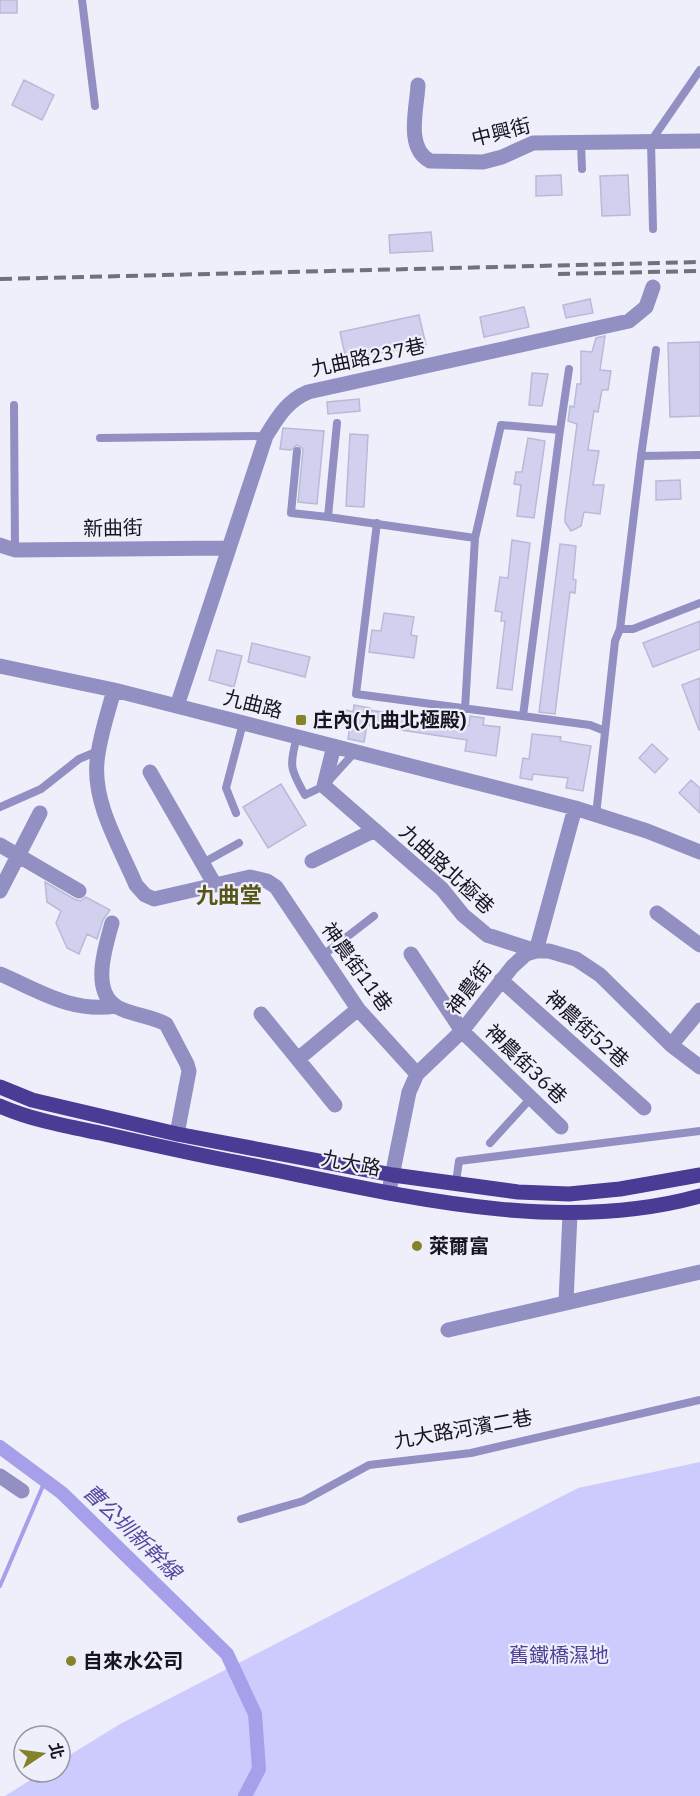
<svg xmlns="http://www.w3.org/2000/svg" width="700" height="1796" viewBox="0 0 700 1796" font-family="'IBM Plex Sans','Noto Sans TC',sans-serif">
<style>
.green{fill:#cdcbfe}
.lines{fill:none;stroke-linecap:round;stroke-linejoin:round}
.stream{stroke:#a5a0e9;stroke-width:4}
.canal{stroke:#a5a0e9;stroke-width:14}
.building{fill:#d1d0ee;stroke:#bab9d6;stroke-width:1.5}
.lane{stroke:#928fc2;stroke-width:8}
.street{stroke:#928fc2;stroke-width:15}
.primary{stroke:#4a3b94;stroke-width:15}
.rail{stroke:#71717c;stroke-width:4;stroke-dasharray:12 6;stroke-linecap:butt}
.poi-dot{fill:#86822a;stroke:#efeffb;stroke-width:2}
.labels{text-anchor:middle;stroke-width:4.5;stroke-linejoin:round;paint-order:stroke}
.street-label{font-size:20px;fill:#15141f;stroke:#efeffb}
.poi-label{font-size:20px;font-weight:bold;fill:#15141f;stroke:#efeffb;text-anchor:start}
.park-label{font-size:20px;fill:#4e4196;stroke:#efeffb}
.water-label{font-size:21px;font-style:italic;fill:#55489e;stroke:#efeffb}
.quarter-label{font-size:22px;font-weight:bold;fill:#585519;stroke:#efeffb}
</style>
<rect width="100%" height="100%" fill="#efeffb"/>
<path class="green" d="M700 1462V1796H5L43 1772H60V1761L120 1724 578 1488Z"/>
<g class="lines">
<path class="stream" d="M0 1586 45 1481"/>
<path class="canal" d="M0 1447 62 1493 227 1654 255 1714 259 1769 245 1796"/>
</g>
<path class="building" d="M0 0H17V13H0Z
M24 80 54 95 42 120 12 105Z
M561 175 562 195 536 196V176Z
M628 175 630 215 602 216 600 176Z
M431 232 433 251 390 253 389 235Z
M590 299 593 313 566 318 563 305Z
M524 307 529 327 484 337 480 317Z
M419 315 426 345 346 359 340 332Z
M605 336 600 370 611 371 608 390H602L598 412 594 411 588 450 599 451 593 485H604L600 514 584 512 581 526 571 531 565 522V516L577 424 568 421 570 406 574 407 577 384H581V351L592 352 596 338Z
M700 342V416L670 417 668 343Z
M532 373 548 374 542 406 529 405Z
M359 399 360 411 328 414 327 402Z
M283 428 324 431 317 504 298 502 303 449 297 445 291 450 280 449Z
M350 434 368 435 364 507 346 506Z
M528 438 545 441 534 518 517 516 521 485 514 484 516 472H522Z
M680 480 681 499 656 500V481Z
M512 540 530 543 512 690 497 688 505 621H501L502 612 495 611 500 577 508 578Z
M560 544 576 546 573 579 576 580 575 593 570 592 555 714 539 712Z
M384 613 414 617 411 635 417 636 414 658 369 652 372 630 381 631Z
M700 621V649L653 667 643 643Z
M252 643 310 657 305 677 248 662Z
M217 650 242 656 234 687 209 680Z
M700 678V730H699L682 685Z
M354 705 370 708V710L469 726 470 716 484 718 483 725 500 727 496 756 465 751 467 740 367 725 364 742 348 739 350 725 344 724 346 710 353 712Z
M532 734 561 737 560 741 591 746 583 791 566 788 568 778 533 774 532 780 520 778 523 758 529 759Z
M652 744 668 759 655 773 639 758Z
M691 780 700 788V813L679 793Z
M281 784 306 825 268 848 243 807Z
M45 882 74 899 80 901 86 897 110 910 103 920 97 939 87 934 79 954 67 948 56 923 61 911 47 902Z"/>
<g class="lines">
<path class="lane" d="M82 0 95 106
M581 144 582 169
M653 229 651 141 700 70
M656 350 641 456 700 455
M14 405 15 550
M337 423 328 517 475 538 465 709
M560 430 569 369
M100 438 266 436
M297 451 291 513 328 517
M377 523 356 694 590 725 605 731
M475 538 501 425 560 430 523 716
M620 629H633L700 603
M297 737C289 765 290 769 305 795L324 786 354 753
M0 807 41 789 79 759 98 751
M236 813 226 788 243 723
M596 815 615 641 620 629 641 456
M201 864 239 843
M322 956 374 916
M490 1143 531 1098
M456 1182 459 1161 700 1131
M241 1519 303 1501 369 1465 471 1453 700 1400"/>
<path class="street" d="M418 85C417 108 405 148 430 161L483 162 502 157 533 143 700 141
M0 545 15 550 227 548
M0 666 114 690 575 808 647 831 700 852
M114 690C108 713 99 738 97 762 93 804 120 847 136 885L145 895 154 899 250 877 267 881 276 887 358 1009 417 1074
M177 706 266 436C278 417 287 401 308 392L629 321 646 307 653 287
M334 746 324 786 442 889 463 915 487 935 536 951H549L576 959 600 975 671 1045 700 1067
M150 772 215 885
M0 845 79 891
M312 861 375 830
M0 891 40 813
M657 913 700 945
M112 923C106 945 90 991 117 1007 132 1015 151 1016 166 1024L187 1064 189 1071 177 1134
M411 954 462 1031 561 1127
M0 974C40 991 71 1013 116 1006
M501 980 644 1108
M261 1014 335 1105
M671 1045 700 1010
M298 1059 358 1009
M389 1191 409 1092 417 1074 462 1031 512 967 526 954 536 951 575 808
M566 1302 570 1214
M448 1330 700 1272
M0 1476 22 1491"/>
<path class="primary" d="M0 1087 32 1100 177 1134 393 1175 518 1192 569 1194 620 1189 700 1175
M0 1106C32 1120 66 1126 100 1133 140 1142 180 1151 220 1159 373 1188 546 1239 700 1196"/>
<path class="rail" d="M558 274 700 271
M0 279 700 262"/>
</g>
<g class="poi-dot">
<rect x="295" y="714" width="12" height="12" rx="3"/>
<circle cx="417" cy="1246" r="6"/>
<circle cx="71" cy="1661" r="6"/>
</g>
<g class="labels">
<g class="street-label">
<text transform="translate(501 132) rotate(-14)" y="7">中興街</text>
<text transform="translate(368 357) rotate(-12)" y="7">九曲路237巷</text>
<text transform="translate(113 528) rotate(-1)" y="7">新曲街</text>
<text transform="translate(253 704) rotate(14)" y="7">九曲路</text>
<text transform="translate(447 869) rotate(43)" y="7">九曲路北極巷</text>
<text transform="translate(357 967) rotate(54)" y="7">神農街11巷</text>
<text transform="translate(469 988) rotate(-53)" y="7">神農街</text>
<text transform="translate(587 1029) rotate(42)" y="7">神農街52巷</text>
<text transform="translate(526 1064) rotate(44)" y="7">神農街36巷</text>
<text transform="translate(351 1163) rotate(11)" y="7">九大路</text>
<text transform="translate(463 1429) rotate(-10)" y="7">九大路河濱二巷</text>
</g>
<g class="poi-label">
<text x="313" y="727">庄內(九曲北極殿)</text>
<text x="429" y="1253">萊爾富</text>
<text x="83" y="1668">自來水公司</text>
</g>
<g class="park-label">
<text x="559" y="1662">舊鐵橋濕地</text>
</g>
<g class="water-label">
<text transform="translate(132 1532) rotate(44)" y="7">曹公圳新幹線</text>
</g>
<g class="quarter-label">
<text x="229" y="903">九曲堂</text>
</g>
</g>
<g transform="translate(42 1754) rotate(77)"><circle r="28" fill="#efeffb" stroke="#9897a3" stroke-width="1.5"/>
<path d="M0-4.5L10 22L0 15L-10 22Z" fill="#86822a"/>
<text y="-9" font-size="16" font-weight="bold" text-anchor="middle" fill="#15141f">北</text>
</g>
</svg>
